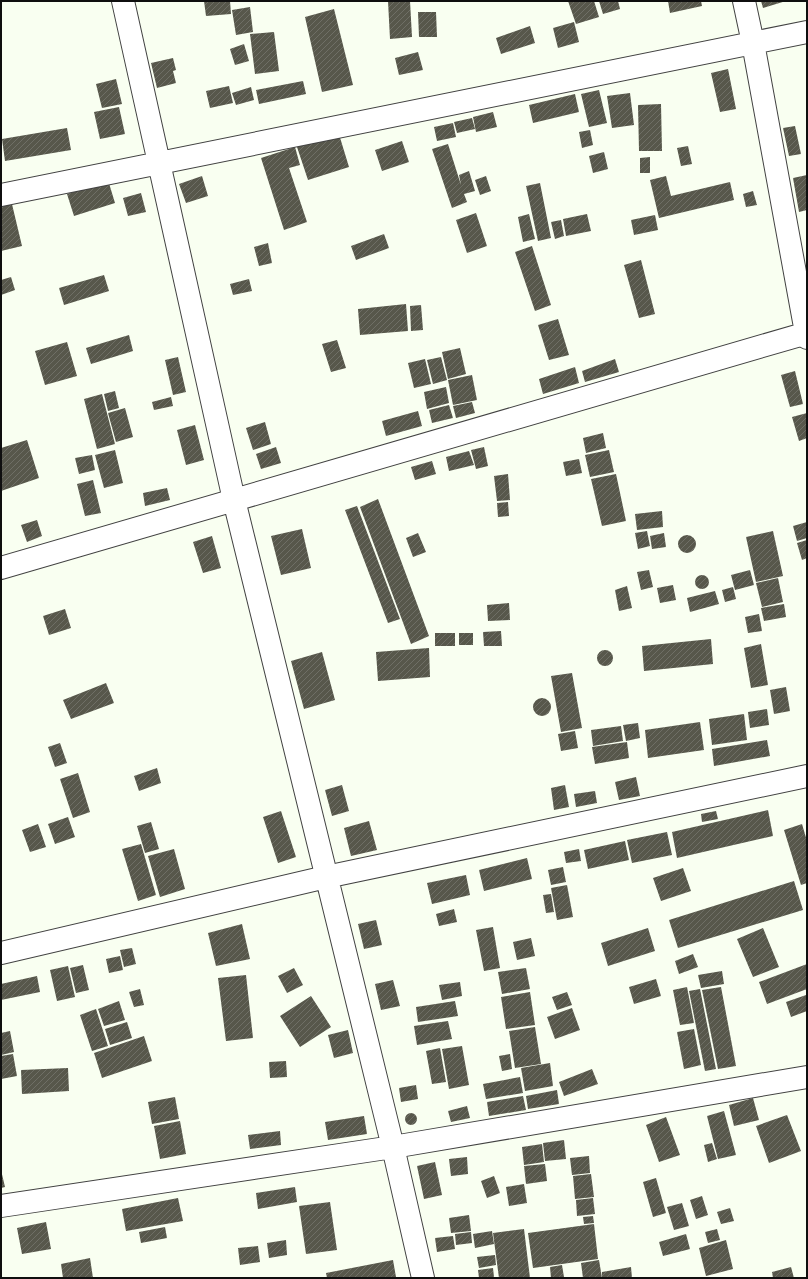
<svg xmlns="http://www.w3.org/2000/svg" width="808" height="1279" viewBox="0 0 808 1279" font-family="Bitter,serif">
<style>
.building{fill:url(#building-hatch)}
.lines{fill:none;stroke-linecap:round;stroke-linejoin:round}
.minor-casing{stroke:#424242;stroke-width:24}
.minor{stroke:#fff;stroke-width:22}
</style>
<defs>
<pattern id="building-hatch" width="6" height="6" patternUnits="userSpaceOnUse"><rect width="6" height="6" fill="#57574b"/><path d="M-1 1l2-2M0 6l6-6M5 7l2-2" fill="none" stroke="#6f6f66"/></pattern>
</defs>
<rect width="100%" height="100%" fill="#f9fff1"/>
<path class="building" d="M204 1H230L231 14 206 16Z
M388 1H410L412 37 390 39Z
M568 1H594L599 17 576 24Z
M599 1H618L620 9 603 14Z
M668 1H701L702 6 670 13Z
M761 1H786L763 8Z
M250 7 253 32 236 35 232 10Z
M334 9 353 85 322 92 305 17Z
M418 12H436L437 37H419Z
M574 22 579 42 558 48 553 28Z
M530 26 535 43 501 54 496 38Z
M274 32 279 71 255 74 250 34Z
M244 44 249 61 235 65 230 49Z
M418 52 423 70 399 75 395 58Z
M173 58 176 70 173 71 176 83 157 88 151 63Z
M728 69 736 109 720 112 711 73Z
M116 79 122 104 102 108 96 84Z
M303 81 306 94 259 104 256 90Z
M229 86 233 103 210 108 206 91Z
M251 87 254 100 236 105 232 93Z
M599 90 607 123 589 127 581 94Z
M630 93 634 125 612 128 607 96Z
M575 94 579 112 533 123 529 105Z
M661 104 662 151H639L638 105Z
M119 107 125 134 100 139 94 112Z
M493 112 497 127 476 132 473 117Z
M472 118 475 129 457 133 454 122Z
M453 123 456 137 437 141 434 127Z
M795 126 801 154 789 156 783 128Z
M67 128 71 150 5 161 2 139Z
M590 130 593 145 582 148 579 132Z
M338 131 349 167 308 180 296 144Z
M402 141 409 162 382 171 375 150Z
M448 144 461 185 459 175 469 171 475 191 464 194 467 202 452 208 432 149Z
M688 146 692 164 681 166 677 148Z
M295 147 300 165 289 168 307 222 284 230 261 158Z
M604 152 608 169 593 173 589 156Z
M650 157V173H640V158Z
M807 175V210L799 212 793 178Z
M202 176 208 196 186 203 179 184Z
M486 176 491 191 480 195 475 180Z
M666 176 671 196 730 182 734 200 659 218 650 180Z
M108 180 115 203 74 216 67 194Z
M540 183 551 238 538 241 526 186Z
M753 191 757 205 746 207 743 194Z
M141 193 146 212 128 216 123 198Z
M11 200 22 246 1 251V239H2L1 233V203Z
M476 213 487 246 467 253 456 220Z
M529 214 535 239 523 242 518 217Z
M587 214 591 231 566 236 563 219Z
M655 215 658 230 634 235 631 220Z
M561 220 564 236 555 239 551 222Z
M384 234 389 248 356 260 351 246Z
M268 243 272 263 259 266 254 247Z
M532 246 551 305 535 311 515 252Z
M641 260 655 314 639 318 624 265Z
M104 275 109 291 64 305 59 288Z
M11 277 15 290 1 295V280Z
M249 279 252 291 233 295 230 284Z
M406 304 408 331 360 335 358 309Z
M421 305 423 330 411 331 410 306Z
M558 319 569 355 549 360 538 325Z
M129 335 133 351 91 364 86 348Z
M337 340 346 368 331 372 322 344Z
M67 342 77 376 45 385 35 351Z
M460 348 466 374 448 379 442 352Z
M178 357 186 392 173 395 165 360Z
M441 357 447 380 433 384 427 360Z
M425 359 431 384 414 388 408 363Z
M615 359 619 372 585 382 582 371Z
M575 367 579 383 543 394 539 379Z
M795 371 803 404 790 407 781 375Z
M472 375 477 400 453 405 448 380Z
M446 387 449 403 427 409 424 392Z
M115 391 119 408 108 411 104 394Z
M102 394 115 444 97 449 84 399Z
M171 397 173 406 154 410 152 402Z
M472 402 475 413 456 418 453 406Z
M449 405 453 418 432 423 429 410Z
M125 408 133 437 116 442 108 413Z
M418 411 422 426 386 436 382 421Z
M807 413V438L799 441 792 417Z
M265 422 271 444 253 450 246 428Z
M195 425 204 460 186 465 177 430Z
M603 433 606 448 586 453 583 438Z
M27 440 39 478 1 491V448Z
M276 447 281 463 261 469 256 454Z
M484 447 488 466 476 469 471 450Z
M115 450 123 483 104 488 95 455Z
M609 450 614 472 590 477 585 455Z
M469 451 474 465 449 471 446 457Z
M92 455 95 470 79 474 75 458Z
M579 459 582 473 566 476 563 462Z
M432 461 436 474 415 480 411 467Z
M508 474 510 500 497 501 494 476Z
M616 474 626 521 602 526 591 479Z
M93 480 101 513 85 516 77 484Z
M167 488 170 500 145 506 143 493Z
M378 499 429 636 411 644 360 507Z
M508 502 509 516 498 517 497 503Z
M357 506 400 619 388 623 345 510Z
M662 511 663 527 637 530 635 514Z
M37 520 42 536 27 542 21 525Z
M807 522V538L797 541 793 526Z
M302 529 311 568 281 575 271 536Z
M647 531 650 546 638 549 635 533Z
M773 531 783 576 756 582 746 537Z
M418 533 426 552 413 557 406 538Z
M664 533 666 547 652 549 650 536Z
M678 544a9 9 0 1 1 18 0a9 9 0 1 1-18 0Z
M212 536 221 568 203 573 193 542Z
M807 540V558L802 560 797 543Z
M649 570 653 587 641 590 637 572Z
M750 570 754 585 735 590 731 575Z
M695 582a7 7 0 1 1 14 0a7 7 0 1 1-14 0Z
M778 578 783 602 762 607 756 583Z
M673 585 676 600 660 603 657 588Z
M627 586 632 608 619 611 615 590Z
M733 587 736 599 725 602 722 590Z
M715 591 719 604 690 612 687 598Z
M509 603 510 620 488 621 487 605Z
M784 604 786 617 764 621 761 608Z
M65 609 71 628 49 635 43 616Z
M759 614 762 631 748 633 745 617Z
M501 631 502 646H484L483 632Z
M435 633H455V646H435Z
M459 633H473V645H459Z
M711 639 713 664 644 671 642 646Z
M761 644 768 685 751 688 744 648Z
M429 648 430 677 378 681 376 652Z
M597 658a8 8 0 1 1 16 0a8 8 0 1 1-16 0Z
M322 652 335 700 304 709 291 661Z
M572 673 582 728 561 732 551 676Z
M106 683 114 703 71 719 63 700Z
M786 687 790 711 774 714 770 690Z
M533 707a9 9 0 1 1 18 0a9 9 0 1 1-18 0Z
M767 709 769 725 750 728 748 712Z
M744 714 747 740 712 745 709 719Z
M700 722 704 750 648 758 645 730Z
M638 723 640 738 626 741 623 725Z
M621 726 623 741 593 746 591 730Z
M575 731 578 748 561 751 558 734Z
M767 740 770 756 714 766 712 749Z
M627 742 629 758 595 764 592 747Z
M60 743 67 763 55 767 48 747Z
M157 768 161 783 139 791 134 776Z
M78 773 90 812 73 818 60 779Z
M636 777 640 796 619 800 615 782Z
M342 785 349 811 332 816 325 790Z
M565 785 569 807 554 810 551 788Z
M595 791 597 803 576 807 574 794Z
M768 810 773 836 677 858 672 832Z
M281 811 296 857 278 863 263 817Z
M716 811 718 819 702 822 701 814Z
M68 817 75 837 55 844 48 824Z
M369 821 377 850 351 856 344 828Z
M151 822 159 849 145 853 137 826Z
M38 824 46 847 30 852 22 830Z
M802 824 807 841V883L801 885 784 830Z
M667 832 672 855 632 863 627 840Z
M625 841 629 860 588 869 584 850Z
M141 844 156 895 138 901 122 849Z
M174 849 185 889 160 897 148 856Z
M579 849 581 861 566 863 564 852Z
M527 858 532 879 484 891 479 870Z
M563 867 566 882 551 885 548 870Z
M683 868 691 891 661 901 653 878Z
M466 875 470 895 432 904 427 883Z
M794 881 803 910 678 948 669 920Z
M567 885 573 917 557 920 551 888Z
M551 894 554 912 546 913 543 895Z
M454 909 457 922 439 926 436 914Z
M376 920 382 945 364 949 358 924Z
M242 924 250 959 216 966 208 933Z
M493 927 500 968 484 971 476 930Z
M648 928 655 951 608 966 601 943Z
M763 928 779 967 753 977 737 939Z
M531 938 535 956 517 960 513 942Z
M132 948 136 964 124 967 120 950Z
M693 954 698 967 679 974 675 961Z
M120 956 123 970 109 973 106 959Z
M807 964V989L767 1004 759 982Z
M83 965 89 990 76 993 70 968Z
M68 966 75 997 57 1001 50 970Z
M294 968 303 985 287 993 278 976Z
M526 968 530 989 502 994 498 972Z
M722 971 724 984 701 988 698 975Z
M246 975 253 1038 226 1041 218 978Z
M37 976 40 992 1 1000V984Z
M656 979 661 996 634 1004 629 987Z
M393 980 400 1006 381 1010 375 984Z
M460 982 462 996 442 1000 439 985Z
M687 987 694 1023 680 1025 673 990Z
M721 987 736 1066 718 1069 702 990Z
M140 989 144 1005 134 1007 129 992Z
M700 989 716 1069 705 1071 689 991Z
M530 992 535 1025 506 1029 501 997Z
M567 992 572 1005 557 1010 552 997Z
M806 995 807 998V1011L791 1017 786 1002Z
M311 996 331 1027 300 1047 280 1016Z
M119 1001 125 1020 104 1026 98 1009Z
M455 1001 458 1016 418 1022 416 1007Z
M572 1008 580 1030 555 1039 547 1017Z
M96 1009 108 1046 92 1051 80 1015Z
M448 1021 452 1039 417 1045 414 1026Z
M127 1022 132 1038 110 1045 105 1029Z
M535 1027 541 1064 515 1068 509 1031Z
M694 1029 701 1065 684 1069 677 1032Z
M348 1030 353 1053 334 1058 328 1035Z
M10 1031 14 1052 1 1055V1033Z
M144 1036 152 1061 102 1078 94 1053Z
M462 1046 469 1085 449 1089 442 1049Z
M440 1048 446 1082 432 1084 426 1051Z
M13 1054 17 1076 1 1079V1056Z
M510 1054 512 1069 502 1071 499 1056Z
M286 1061 287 1077 270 1078 269 1062Z
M550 1063 553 1086 525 1091 521 1068Z
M68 1068 69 1091 22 1094 21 1070Z
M592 1069 598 1084 564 1096 559 1082Z
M520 1077 523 1093 486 1099 483 1084Z
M416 1085 418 1099 401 1102 399 1088Z
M557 1090 559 1104 528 1109 526 1096Z
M523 1096 526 1110 489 1116 487 1102Z
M175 1097 179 1119 152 1124 148 1102Z
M753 1098 759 1120 734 1126 729 1105Z
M467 1106 470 1118 451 1122 448 1111Z
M724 1111 736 1155 718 1159 707 1116Z
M405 1119a6 6 0 1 1 12 0a6 6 0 1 1-12 0Z
M787 1115 801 1151 769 1163 756 1126Z
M364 1116 367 1134 328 1140 325 1122Z
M666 1117 680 1155 659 1162 646 1125Z
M180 1121 186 1154 160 1159 154 1126Z
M280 1131 281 1145 250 1149 248 1135Z
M564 1140 566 1159 545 1161 543 1143Z
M712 1143 717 1159 708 1162 704 1145Z
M542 1144 544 1162 524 1165 522 1147Z
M589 1156 590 1173 572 1175 570 1158Z
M467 1157 468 1174 451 1176 449 1159Z
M435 1162 442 1195 424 1199 417 1166Z
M545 1164 547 1181 526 1184 524 1166Z
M1 1170 5 1187 1 1188Z
M591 1174 594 1197 575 1199 573 1176Z
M494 1176 500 1193 487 1198 481 1181Z
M656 1178 666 1213 653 1217 643 1182Z
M524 1184 527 1203 509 1206 506 1187Z
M295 1187 297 1202 258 1209 256 1193Z
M702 1196 708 1215 696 1219 690 1200Z
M178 1198 183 1221 126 1231 122 1209Z
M593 1198 595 1214 577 1216 576 1200Z
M330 1202 337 1250 306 1254 299 1206Z
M682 1203 689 1226 674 1230 667 1207Z
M730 1208 734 1221 721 1224 717 1212Z
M469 1215 471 1231 451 1233 449 1218Z
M593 1216 594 1223 584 1224 583 1217Z
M46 1222 51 1249 22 1254 17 1228Z
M594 1224 598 1259 533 1268 528 1233Z
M165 1227 167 1238 141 1243 139 1232Z
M524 1229 530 1278H499L493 1233Z
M717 1229 720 1240 708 1243 705 1232Z
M492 1231 494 1244 475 1248 473 1234Z
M471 1232 472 1243 456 1245 455 1234Z
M686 1234 690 1249 663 1256 659 1242Z
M453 1236 455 1249 437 1252 435 1238Z
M286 1240 287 1255 269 1258 267 1243Z
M726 1240 733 1269 706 1276 699 1248Z
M258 1246 260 1262 240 1265 238 1248Z
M495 1255 496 1265 479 1268 477 1257Z
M90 1258 93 1278H63L61 1264Z
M393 1260 396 1277 327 1278 326 1273Z
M599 1260 602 1278H583L581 1263Z
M562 1265 564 1277 551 1278 550 1267Z
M631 1267 632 1278H602V1272Z
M791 1267 794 1278H773L772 1272Z
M493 1268 494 1277 479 1278 478 1270Z"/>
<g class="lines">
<defs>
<path id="minor" d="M123 1 234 500 393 1147 423 1278
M744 1 753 43 807 338
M1 195 807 32
M1 568 807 333
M1 953 326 877 807 776
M1 1206 393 1147 807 1077"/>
</defs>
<use href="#minor" class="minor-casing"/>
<use href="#minor" class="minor"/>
</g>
<rect width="808" height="1279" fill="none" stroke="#0f0f0f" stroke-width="4"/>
</svg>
